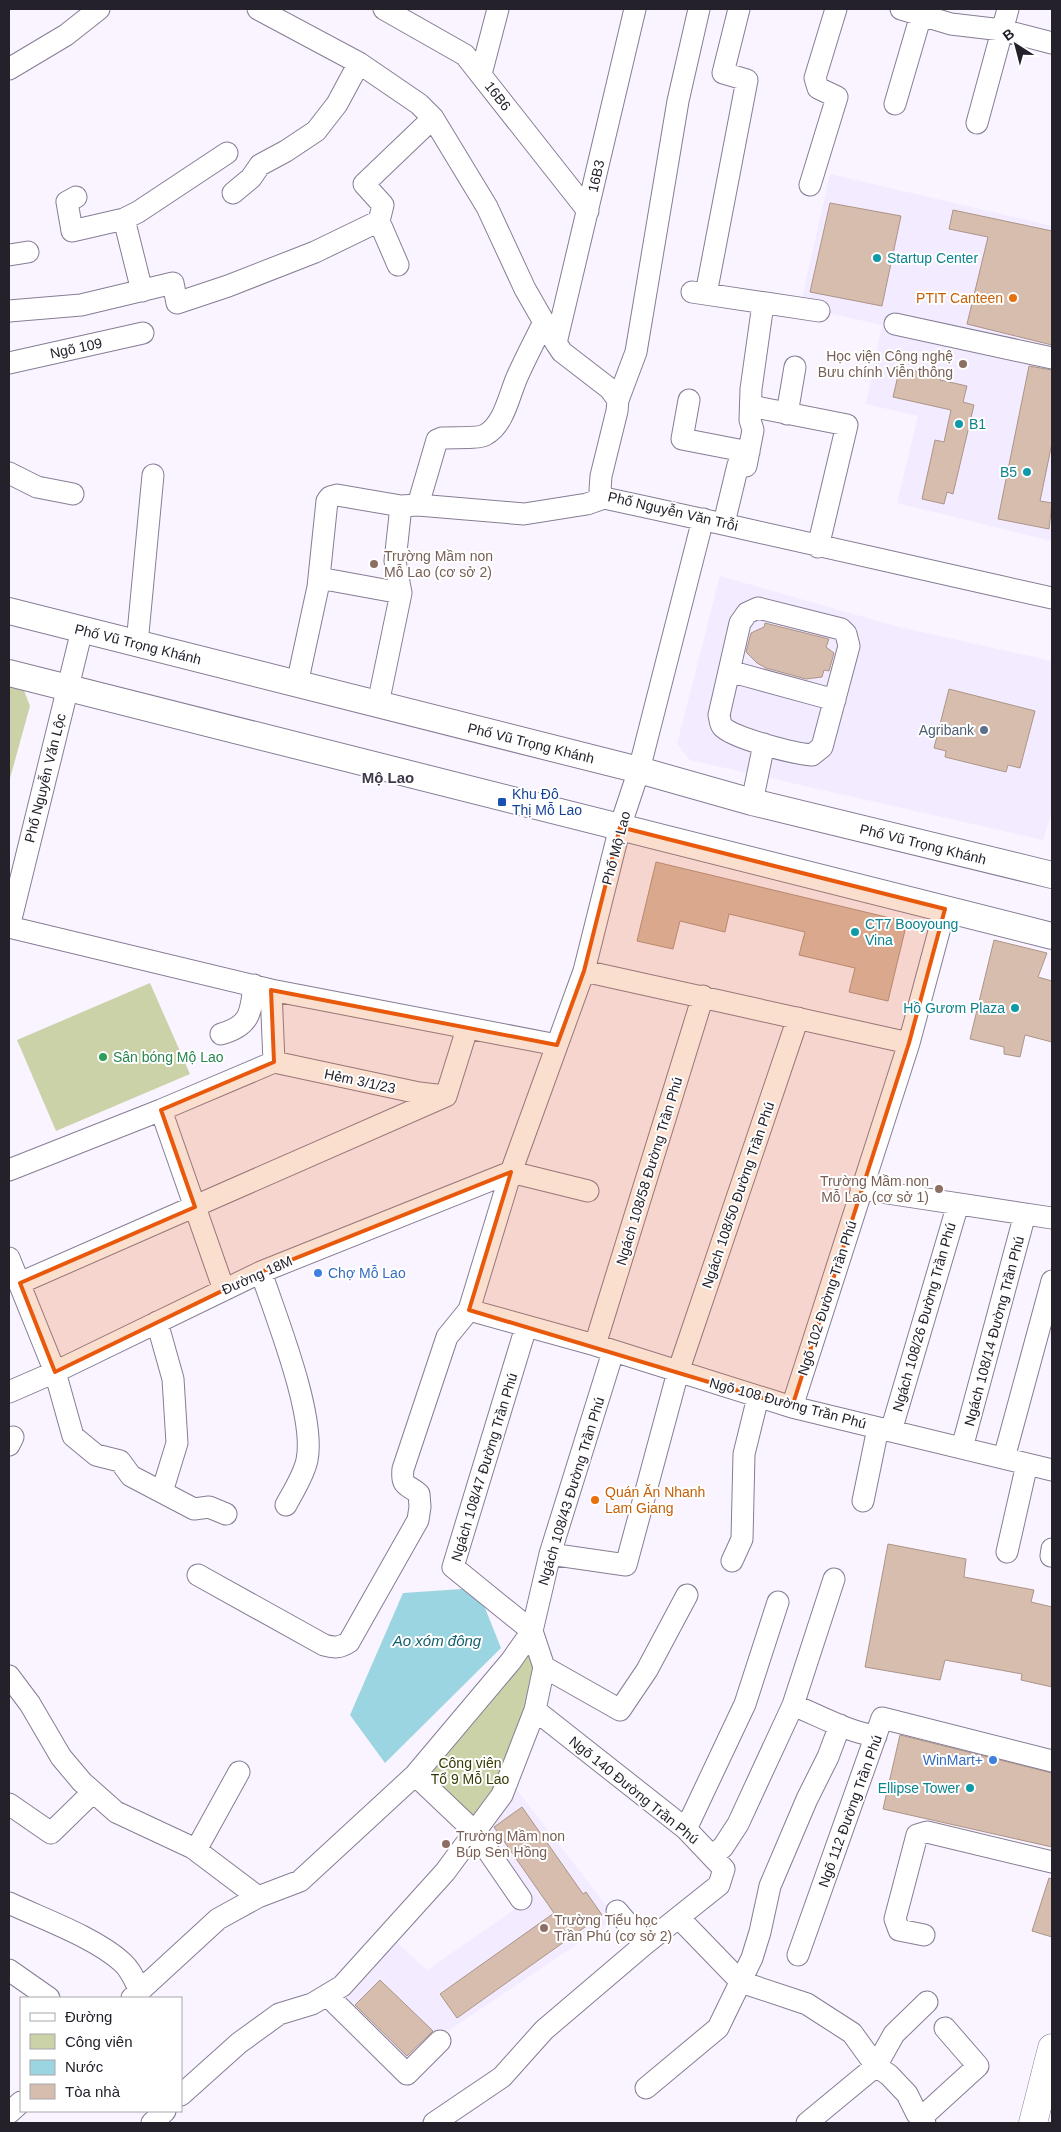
<svg xmlns="http://www.w3.org/2000/svg" width="1061" height="2132" viewBox="0 0 1061 2132" font-family="Helvetica,sans-serif">
<style>
.built{fill:#f3ebff}
.green{fill:#ccd2a8}
.water{fill:#9cd5e2}
.building{fill:#d7bdae;stroke:#ac9486}
.lines{fill:none;stroke-linecap:round;stroke-linejoin:round}
.minor-casing{stroke:#877d94;stroke-width:23}
.major-casing{stroke:#877d94;stroke-width:28}
.highway-casing{stroke:#877d94;stroke-width:29}
.minor{stroke:#fff;stroke-width:21}
.major{stroke:#fff;stroke-width:26}
.highway{stroke:#fff;stroke-width:28}
.marked{fill:#e8590c;fill-opacity:0.2;stroke:#e8590c;stroke-width:4;stroke-linejoin:round}
.culture-dot{fill:#0f9aa8;stroke:#fff;stroke-width:2}
.food-dot{fill:#e8710a;stroke:#fff;stroke-width:2}
.education-dot{fill:#8d6e63;stroke:#fff;stroke-width:2}
.service-dot{fill:#5c6f8a;stroke:#fff;stroke-width:2}
.transit-dot{fill:#1a4fb4;stroke:#fff;stroke-width:2}
.leisure-dot{fill:#2e9e5b;stroke:#fff;stroke-width:2}
.shop-dot{fill:#3f7fe0;stroke:#fff;stroke-width:2}
.labels{text-anchor:middle;stroke-width:4;stroke-linejoin:round;paint-order:stroke}
.street-label{font-size:14px;fill:#25212b;stroke:#fff}
.culture-label{font-size:14px;fill:#0d838f;stroke:#fff;text-anchor:start}
.food-label{font-size:14px;fill:#c56008;stroke:#fff;text-anchor:end}
.education-label{font-size:14px;fill:#785e54;stroke:#fff;text-anchor:start}
.service-label{font-size:14px;fill:#4e5e75;stroke:#fff;text-anchor:end}
.transit-label{font-size:14px;fill:#164399;stroke:#fff;text-anchor:start}
.leisure-label{font-size:14px;fill:#27864d;stroke:#fff;text-anchor:start}
.shop-label{font-size:14px;fill:#366cbe;stroke:#fff;text-anchor:start}
.park-label{font-size:14px;fill:#363b04;stroke:#fff}
.neighbourhood-label{font-size:15px;font-weight:bold;fill:#40384b;stroke:#fff}
.water-label{font-size:15px;font-style:italic;fill:#125f6d;stroke:#fff}
</style>
<rect width="100%" height="100%" fill="#f9f4ff"/>
<path class="built" d="M830 174 1052 226V541L897 503 918 416 866 404 882 325 800 307Z
M720 576 895 626 1052 661V812L1043 840 690 760 677 744Z
M516 1789 616 1918 451 2029 408 2072 336 2000 393 1939 427 1970 527 1901 479 1832Z"/>
<path class="green" d="M9 684 23 688 30 706 9 782Z
M150 983 190 1074 56 1131 17 1040Z
M532 1631 535 1710 475 1832 415 1775Z"/>
<path class="water" d="M477 1588 501 1648 385 1763 350 1715 403 1593Z"/>
<path class="building" d="M830 203 901 216 882 306 810 292Z
M953 210 1052 231V345L967 324 988 237 949 229Z
M1029 366 1052 370V443L1040 501 1052 503 1049 529 998 519Z
M900 367 940 377V380L967 386 963 402 974 405 953 494 947 492 944 504 922 499 935 440 944 442 951 410 893 397Z
M765 623 829 639 826 647 834 653 829 671 824 670 822 677 806 679 766 668 757 663 746 652 751 633 764 627Z
M949 689 1035 711 1020 768 1008 765 1006 772 945 757 946 751 934 748Z
M656 862 907 922 888 1001 849 992 855 968 799 955 805 932 729 914 725 932 680 921 673 949 637 941Z
M994 940 1047 953 1038 977 1052 981V1042L1025 1035 1020 1057 1004 1054V1047L970 1039Z
M888 1544 966 1559 964 1577 1034 1590 1031 1602 1052 1607V1687L1021 1680 1022 1674 945 1660 940 1680 865 1667Z
M900 1735 1052 1773V1847L883 1809Z
M522 1807 583 1894 586 1892 602 1915 457 2018 440 1994 554 1913 494 1827Z
M1049 1878 1052 1879V1937L1032 1931Z
M380 1980 433 2031 407 2056 355 2005Z"/>
<g class="lines">
<defs>
<path id="minor" d="M258 9 359 63 419 104 433 118 487 207 525 289 556 343 562 352 610 389 618 400 617 411 601 476 600 490 604 498C754 530 903 565 1052 598
M384 9 465 55 588 211
M901 9 951 24 1002 30 1052 43
M9 69 66 35 99 9
M481 74 498 9
M895 104 921 15
M977 123 1008 9
M810 185 837 97 818 88 815 78 836 9
M233 193 251 178 260 165 286 151 316 131 337 104 359 63
M76 197 67 202 72 231 124 219
M379 221 398 265
M9 255 28 252
M142 291 124 219 138 212 227 153
M692 292 819 311
M706 294 747 80 723 73 739 9
M9 311 81 305 173 283 177 303 228 286 315 252 379 221 383 205 364 184 433 118
M895 324 1052 358
M556 343 635 9
M9 363 143 333
M618 400 636 352 678 101 699 9
M689 400 682 439 749 452
M751 406 847 425 818 547
M787 414 795 367
M9 473 37 487 73 494
M418 505 524 514 587 504 604 498
M401 506 418 505 437 440 442 438C452 437 477 439 485 435 505 424 509 394 518 375 526 357 535 340 544 322
M703 519 639 770 620 827 584 971 511 1172 469 1310 595 1345 792 1407 1052 1470
M724 523 738 465 746 466 753 430 750 420 751 389 763 304
M319 578 401 593
M758 608 841 629 846 634 849 646 822 747 812 755C796 754 731 738 722 726 720 724 720 718 719 715L740 623 747 613Z
M137 644 153 475
M729 671 835 700
M297 684 318 587 327 501 330 497 337 495 401 506 395 561 401 593 378 704
M752 802 764 744
M9 927 271 990 557 1045
M9 927 82 630
M584 971 909 1043
M221 1034C250 1026 251 1013 254 985
M274 1062 419 1093 445 1096
M161 1110 224 1290
M9 1170 161 1110 274 1062 271 990
M511 1172 588 1191
M861 1189 1052 1218
M9 1258 55 1372 73 1436 96 1455 120 1461 131 1476 194 1509 209 1507 226 1514
M261 1272C276 1317 316 1416 307 1460 304 1475 293 1492 286 1505
M20 1283 446 1096 467 1029
M157 1322 173 1379 177 1443 162 1492
M526 1327 453 1567 532 1631
M595 1345 703 996
M9 1392 55 1372 261 1272 511 1172
M792 1407 909 1043 945 909
M891 1431 958 1204
M9 1445 13 1437
M962 1448 1025 1214
M1004 1458 1052 1281
M863 1501 878 1428
M1007 1552 1027 1464
M550 1554 626 1565 678 1372 798 1018
M1051 1556 1052 1549
M732 1561 742 1539 744 1454 758 1397
M198 1575 324 1645C334 1648 340 1648 349 1642L418 1520 420 1507 419 1494C408 1484 401 1488 403 1469L447 1337 469 1310
M544 1667 620 1710 647 1670 687 1595
M9 1676 30 1704 61 1757 82 1782 116 1812 193 1848 258 1897
M793 1705C820 1716 848 1732 876 1736
M415 1775 475 1832 521 1899
M9 1804 51 1833 93 1792
M686 1829 745 1704 778 1602
M196 1850 239 1772
M712 1856 723 1847 738 1824 793 1705 834 1579
M9 1903C43 1919 94 1937 122 1962 131 1970 135 1981 140 1991
M617 1911 645 1944
M679 1918 741 1982 807 2004 852 2033 876 2066 889 2075 907 2094 917 2114 925 2123
M924 1935 899 1930 895 1919 917 1835 927 1832 1052 1862
M798 1955 882 1718 1052 1761
M9 1970 49 1998
M327 1995 407 2074 440 2041
M132 1998 218 1919 258 1897 300 1881 415 1775 511 1661 532 1631 550 1554 613 1352
M646 2088 718 2028 752 1958 760 1932 770 1886 807 1799 828 1757 840 1725
M181 2095 239 2043 279 2014 312 2004 342 1986 445 1872 502 1795 535 1710 544 1667 532 1631
M9 2113 21 2102
M921 2118 978 2066 945 2028
M152 2123 165 2111
M434 2123 502 2077 544 2030 645 1944 719 1885 724 1869 686 1829 535 1710
M807 2123 876 2066 894 2034 927 2002"/>
<path id="major" d="M9 611 639 770 752 802 1052 875
M9 673 1052 936"/>
<path id="highway" d="M1033 2123 1052 2048"/>
</defs>
<use href="#minor" class="minor-casing"/>
<use href="#major" class="major-casing"/>
<use href="#highway" class="highway-casing"/>
<use href="#minor" class="minor"/>
<use href="#major" class="major"/>
<use href="#highway" class="highway"/>
</g>
<path class="marked" d="M620 827 945 909 909 1043 792 1407 469 1310 511 1172 261 1272 55 1372 20 1283 195 1207 161 1110 274 1062 271 990 557 1045 584 971Z"/>
<g class="culture-dot">
<circle cx="877" cy="258" r="5"/>
<circle cx="959" cy="424" r="5"/>
<circle cx="1027" cy="472" r="5"/>
<circle cx="855" cy="932" r="5"/>
<circle cx="1015" cy="1008" r="5"/>
<circle cx="970" cy="1788" r="5"/>
</g>
<g class="food-dot">
<circle cx="1013" cy="298" r="5"/>
<circle cx="595" cy="1500" r="5"/>
</g>
<g class="education-dot">
<circle cx="963" cy="364" r="5"/>
<circle cx="374" cy="564" r="5"/>
<circle cx="939" cy="1189" r="5"/>
<circle cx="446" cy="1844" r="5"/>
<circle cx="544" cy="1928" r="5"/>
</g>
<circle class="service-dot" cx="984" cy="730" r="5"/>
<rect class="transit-dot" x="497" y="797" width="10" height="10" rx="2.5"/>
<circle class="leisure-dot" cx="103" cy="1057" r="5"/>
<g class="shop-dot">
<circle cx="318" cy="1273" r="5"/>
<circle cx="993" cy="1760" r="5"/>
</g>
<g class="labels">
<g class="street-label">
<text transform="translate(498 96) rotate(52)" y="5">16B6</text>
<text transform="translate(596 176) rotate(-77)" y="5">16B3</text>
<text transform="translate(76 348) rotate(-12)" y="5">Ngõ 109</text>
<text transform="translate(673 511) rotate(13)" y="5">Phố Nguyễn Văn Trỗi</text>
<text transform="translate(138 644) rotate(14)" y="5">Phố Vũ Trọng Khánh</text>
<text transform="translate(531 743) rotate(14)" y="5">Phố Vũ Trọng Khánh</text>
<text transform="translate(45 778) rotate(-76)" y="5">Phố Nguyễn Văn Lộc</text>
<text transform="translate(923 844) rotate(14)" y="5">Phố Vũ Trọng Khánh</text>
<text transform="translate(616 848) rotate(-75)" y="5">Phố Mộ Lao</text>
<text transform="translate(360 1081) rotate(12)" y="5">Hẻm 3/1/23</text>
<text transform="translate(649 1171) rotate(-73)" y="5">Ngách 108/58 Đường Trần Phú</text>
<text transform="translate(738 1195) rotate(-71)" y="5">Ngách 108/50 Đường Trần Phú</text>
<text transform="translate(257 1275) rotate(-24)" y="5">Đường 18M</text>
<text transform="translate(827 1298) rotate(-72)" y="5">Ngõ 102 Đường Trần Phú</text>
<text transform="translate(924 1317) rotate(-74)" y="5">Ngách 108/26 Đường Trần Phú</text>
<text transform="translate(994 1331) rotate(-75)" y="5">Ngách 108/14 Đường Trần Phú</text>
<text transform="translate(788 1403) rotate(15)" y="5">Ngõ 108 Đường Trần Phú</text>
<text transform="translate(484 1467) rotate(-73)" y="5">Ngách 108/47 Đường Trần Phú</text>
<text transform="translate(571 1491) rotate(-73)" y="5">Ngách 108/43 Đường Trần Phú</text>
<text transform="translate(634 1790) rotate(39)" y="5">Ngõ 140 Đường Trần Phú</text>
<text transform="translate(850 1811) rotate(-70)" y="5">Ngõ 112 Đường Trần Phú</text>
</g>
<g class="culture-label">
<text x="887" y="263">Startup Center</text>
<text x="969" y="429">B1</text>
<text x="1017" y="477" text-anchor="end">B5</text>
<text x="865" y="929">CT7 Booyoung<tspan x="865" dy="16">Vina</tspan></text>
<text x="1005" y="1013" text-anchor="end">Hồ Gươm Plaza</text>
<text x="960" y="1793" text-anchor="end">Ellipse Tower</text>
</g>
<g class="food-label">
<text x="1003" y="303">PTIT Canteen</text>
<text x="605" y="1497" text-anchor="start">Quán Ăn Nhanh<tspan x="605" dy="16">Lam Giang</tspan></text>
</g>
<g class="education-label">
<text x="953" y="361" text-anchor="end">Học viện Công nghệ<tspan x="953" dy="16">Bưu chính Viễn thông</tspan></text>
<text x="384" y="561">Trường Mầm non<tspan x="384" dy="16">Mỗ Lao (cơ sở 2)</tspan></text>
<text x="929" y="1186" text-anchor="end">Trường Mầm non<tspan x="929" dy="16">Mỗ Lao (cơ sở 1)</tspan></text>
<text x="456" y="1841">Trường Mầm non<tspan x="456" dy="16">Búp Sen Hồng</tspan></text>
<text x="554" y="1925">Trường Tiểu học<tspan x="554" dy="16">Trần Phú (cơ sở 2)</tspan></text>
</g>
<g class="service-label">
<text x="974" y="735">Agribank</text>
</g>
<g class="transit-label">
<text x="512" y="799">Khu Đô<tspan x="512" dy="16">Thị Mỗ Lao</tspan></text>
</g>
<g class="leisure-label">
<text x="113" y="1062">Sân bóng Mộ Lao</text>
</g>
<g class="shop-label">
<text x="328" y="1278">Chợ Mỗ Lao</text>
<text x="983" y="1765" text-anchor="end">WinMart+</text>
</g>
<g class="park-label">
<text x="470" y="1768">Công viên<tspan x="470" dy="16">Tổ 9 Mỗ Lao</tspan></text>
</g>
<g class="neighbourhood-label">
<text x="388" y="783">Mộ Lao</text>
</g>
<g class="water-label">
<text x="437" y="1646">Ao xóm đông</text>
</g>
</g>
<rect width="1061" height="2132" fill="none" stroke="#25212b" stroke-width="20"/>
<rect x="20" y="1997" width="162" height="115" fill="#ffffff" stroke="#a8a6aa"/>
<rect x="30" y="2013" width="25" height="8" fill="#ffffff" stroke="#a8a6aa"/>
<text x="65" y="2022" font-size="15" fill="#25212b">Đường</text>
<rect x="30" y="2034" width="25" height="15" fill="#ccd2a8" stroke="#a8a6aa"/>
<text x="65" y="2047" font-size="15" fill="#25212b">Công viên</text>
<rect x="30" y="2060" width="25" height="15" fill="#9cd5e2" stroke="#a8a6aa"/>
<text x="65" y="2072" font-size="15" fill="#25212b">Nước</text>
<rect x="30" y="2084" width="25" height="15" fill="#d7bdae" stroke="#a8a6aa"/>
<text x="65" y="2097" font-size="15" fill="#25212b">Tòa nhà</text>
<g transform="translate(1016 45) rotate(324)" stroke="#ffffff" stroke-width="4" paint-order="stroke">
<path d="M0-4L9 19L0 12L-9 19Z" fill="#25212b"/>
<text y="-8" font-size="14" font-weight="bold" text-anchor="middle" fill="#25212b">B</text>
</g>
</svg>
